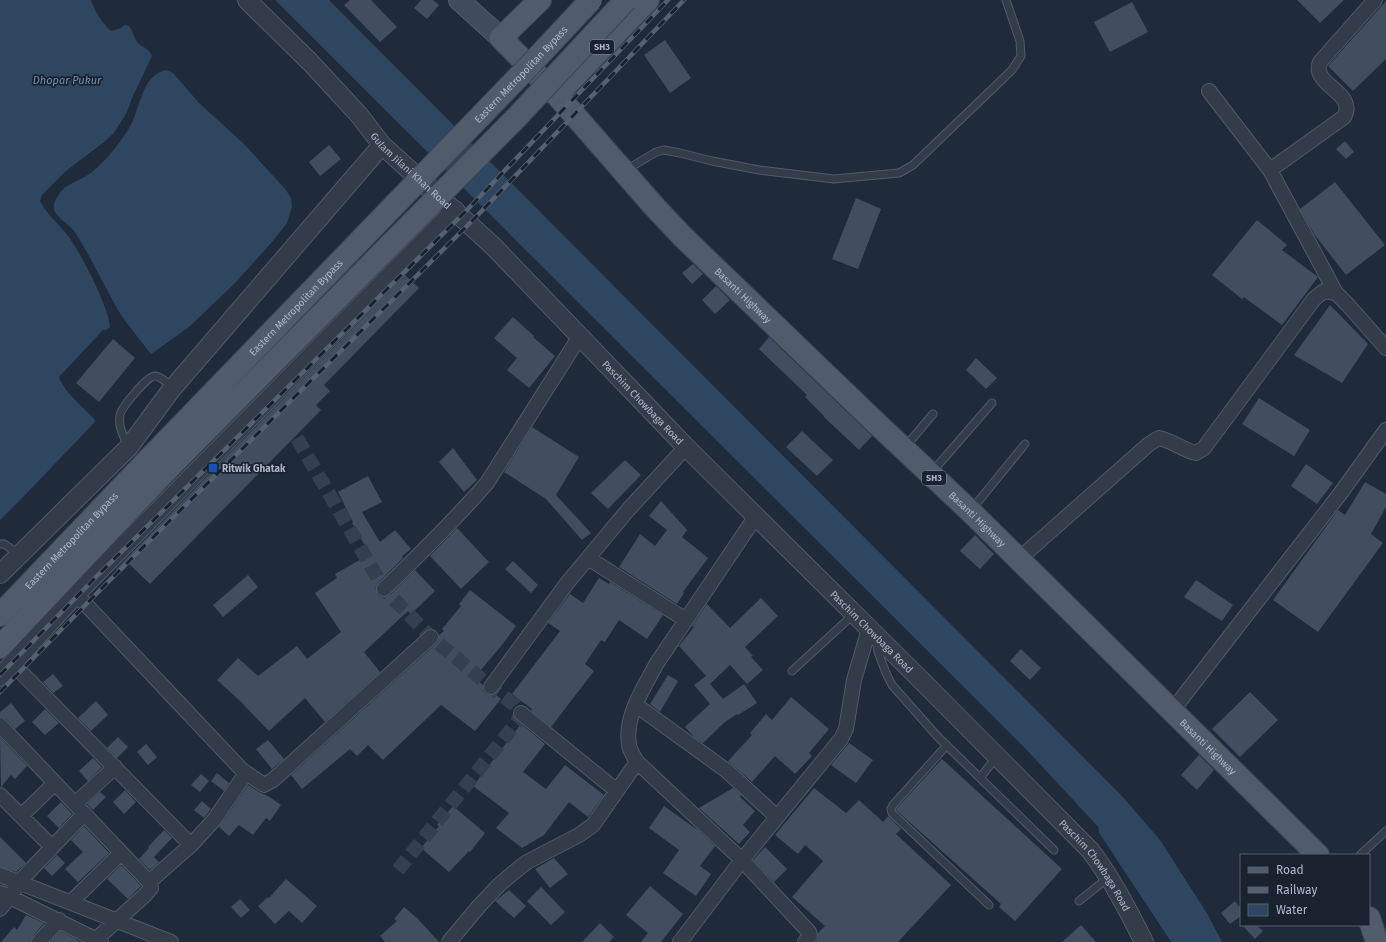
<svg xmlns="http://www.w3.org/2000/svg" width="1386" height="942" viewBox="0 0 1386 942" font-family="'Fira Sans',sans-serif">
<style>
.water{fill:#2f4661}
.lines{fill:none;stroke-linecap:round;stroke-linejoin:round}
.canal{stroke:#2f4661;stroke-width:13}
.building{fill:#404e60}
.minor-tunnel{stroke:#34404f;stroke-width:14;stroke-dasharray:14 7;stroke-linecap:butt}
.service-casing{stroke:#505b68;stroke-width:9}
.minor-casing{stroke:#505b68;stroke-width:16}
.tertiary-casing{stroke:#505b68;stroke-width:20}
.secondary-casing{stroke:#505b68;stroke-width:22}
.primary-casing{stroke:#3c4654;stroke-width:24}
.service{stroke:#333d4a;stroke-width:7}
.minor{stroke:#333d4a;stroke-width:14}
.tertiary{stroke:#333d4a;stroke-width:18}
.secondary{stroke:#414c5e;stroke-width:20}
.primary{stroke:#515c6b;stroke-width:22}
.rail-casing{stroke:#546172;stroke-width:4.5}
.rail{stroke:#19222f;stroke-width:3;stroke-dasharray:9;stroke-linecap:butt}
.primary-bridge-casing{stroke:#3c4654;stroke-width:24;stroke-linecap:butt}
.primary-bridge{stroke:#515c6b;stroke-width:22}
.transit-dot{fill:#1a4fb4;stroke:#19222f;stroke-width:1.5}
.labels{text-anchor:middle;stroke-width:3.5;stroke-linejoin:round;paint-order:stroke}
.shield{fill:#19222f;stroke:#818b99;stroke-width:1}
.shield-label{font-size:9px;font-weight:bold;fill:#adb8c7}
.street-label{font-size:10px;fill:#adb8c7;stroke:#19222f}
.poi-label{font-size:10px;font-weight:bold;fill:#adb8c7;stroke:#19222f;text-anchor:start}
.water-label{font-size:11px;font-style:italic;fill:#738fb2;stroke:#19222f}
</style>
<rect width="100%" height="100%" fill="#1f2b3a"/>
<path class="water" d="M0 0H91C95 12 102 23 111 31L121 28 125 25 129 26C133 31 134 38 138 43 143 47 150 50 152 56L132 98 127 112 114 133 104 142 66 171 42 195 40 201C47 215 59 224 69 237 81 254 109 307 110 327L106 330H103L59 377C63 391 85 409 95 420L94 423 25 495 0 520Z
M275 0H329L1122 796 1160 840 1208 915 1222 942H1175L1162 915 1129 860 1024 747Z
M167 70 173 73 199 103 245 145 286 190 291 198 292 207 287 223 272 242 235 283 189 327 151 354C141 341 130 328 121 315 105 288 92 259 75 232 70 225 58 219 54 210 53 205 55 200 58 196 66 182 80 182 92 172 107 160 119 144 129 128 141 109 141 74 167 70Z"/>
<g class="lines">
<path class="canal" d="M1105 830 1179 942"/>
</g>
<path class="building" d="M350 0H371L397 27 380 42 344 5Z
M421 0H433L439 5 427 19 414 8Z
M1297 0H1344L1320 23Z
M1386 1V59L1353 91 1328 66Z
M1132 2 1148 32 1110 52 1094 22Z
M665 40 691 78 670 93 644 55Z
M1345 141 1354 152 1346 159 1336 149Z
M329 145 341 159 320 176 309 162Z
M1335 182 1385 245 1346 275 1314 234 1300 209Z
M856 198 881 209 858 269 832 259Z
M1257 220 1287 245 1282 250 1318 277 1282 325 1244 297 1242 299 1212 275Z
M693 264 703 274 692 284 682 273Z
M405 275 419 288 324 385 330 391 316 405 321 410 150 584 127 562 118 571 116 569Z
M716 286 730 300 715 314 702 300Z
M1330 305 1368 344 1342 383 1294 355Z
M513 317 534 336 533 337 555 356 529 388 507 370 517 358 494 338Z
M769 337 872 436 859 450 824 417V416L805 397 807 395 759 349Z
M113 339 135 358 99 402 76 383Z
M976 358 997 378 986 389 966 370Z
M1259 398 1310 430 1294 456 1242 424Z
M532 427 579 457 556 495 591 533 582 540 546 499 504 472Z
M802 431 833 460 817 476 786 447Z
M453 448 477 480 464 492 439 462Z
M625 460 641 475 608 509 591 493Z
M1306 464 1333 483 1317 504 1291 486Z
M368 476 382 502 362 512 380 542 395 530 411 549 402 556 403 558 378 583 376 587 378 595 382 597 390 595 415 570 435 591 411 614 408 611 364 652 380 672 325 722 305 698 269 731 239 700 217 680 238 658 258 676 297 646 307 659 341 632 315 593 337 578 335 574 370 554 352 523 353 522 338 492Z
M1365 482 1386 494V507L1371 534 1383 543 1318 632 1273 600 1338 510 1345 515Z
M661 501 687 530 682 537 708 558 683 592 684 593 677 604 619 567 640 534 655 546 667 530 649 516Z
M457 528 489 562 461 589 430 556Z
M975 535 994 554 980 569 960 551Z
M513 561 538 585 531 593 505 569Z
M248 575 258 587 223 617 213 605Z
M599 578 609 584 610 582 663 615 647 639 619 620 605 642 601 640 585 664 594 671 551 727 531 711 532 709 512 694 560 631 548 623 570 594 583 603Z
M1196 580 1233 605 1222 621 1184 597Z
M470 590 516 626 502 645 474 678 483 685V690L486 694 490 695 495 694 501 699 475 731 441 705 383 760 368 745 357 756 350 749 302 789 291 775 437 643 439 639V635L444 631 442 629 461 606 459 604Z
M761 598 778 616 745 647 753 656 751 657 763 670 747 684 730 665 710 684 723 699 744 684 757 703 738 715 737 714 725 722 703 743 695 738 685 727 710 704 694 685 706 676 679 646 694 627 692 626 707 604 730 628Z
M1021 649 1041 668 1030 680 1010 661Z
M53 674 63 686 53 693 43 682Z
M668 675 678 681 660 712 650 704Z
M1250 692 1278 720 1240 757 1212 729Z
M791 697 829 729 809 753 812 756 795 774 775 756 752 782 728 761 752 735 750 733 766 714 772 720Z
M96 701 108 715 91 731 78 718Z
M11 703 25 721 15 729 6 719 0 717V712Z
M45 709 59 723 45 735 32 722Z
M521 724 545 744 523 772 546 789 565 765 604 795 588 817 569 802 544 835 522 848 496 828 509 813 473 786Z
M0 737 27 766 15 779 11 775 1 787Z
M118 737 128 747 117 758 107 748Z
M268 740 284 759 272 769 256 749Z
M849 743 873 760 856 783 831 765Z
M146 744 157 757 148 765 137 752Z
M1199 755 1214 770 1197 790 1181 775Z
M93 758 102 767 88 781 79 771Z
M942 759 1062 869 1015 921 999 907 1001 904 896 810 897 808Z
M217 773 229 783 224 791 211 781Z
M201 774 209 781 200 792 191 785Z
M248 785 259 792 268 796 281 805 270 821 266 818 253 835 239 825 229 836 219 827Z
M733 788 741 795 740 797 755 811 743 825 750 832 739 844 699 808Z
M814 788 846 813 859 800 883 822 888 816 901 829 896 834 951 885 898 942H816L818 938V933L825 926 792 897 823 861 805 845 798 854 775 835Z
M125 790 136 802 124 814 113 802Z
M100 792 106 797 93 810 87 804Z
M202 801 211 809 204 818 194 810Z
M61 802 72 814 59 828 47 816Z
M453 806 485 833 470 852 469 851 449 872 421 848 439 826 437 825Z
M664 806 699 831 715 846 700 866 711 874 696 896 663 873 679 850 649 828Z
M84 826 109 853 78 882 65 869 83 852 71 840Z
M164 830 172 838 154 857 159 862 150 870 139 859 149 848 148 847Z
M0 837 26 863 16 872 0 867Z
M765 847 787 869 774 882 753 860Z
M57 855 65 863 52 876 44 868Z
M554 858 568 874 550 888 535 869Z
M121 865 141 886 128 899 107 879Z
M286 879 317 906 302 923 289 911 275 924 258 906 268 897 269 898Z
M650 886 683 914 661 942H641L648 933 626 915Z
M541 887 565 912 551 925 527 901Z
M509 890 526 906 514 918 495 901Z
M240 899 250 910 241 918 231 907Z
M1235 901 1241 909V916L1230 924 1221 913Z
M404 907 417 918 439 942H385L380 936 397 921 394 919Z
M26 915 44 923 33 936 31 942H1L14 927 17 930Z
M600 923 614 937 609 942H582Z
M1081 925 1096 942H1062Z
M1242 925H1256L1263 931 1255 939Z
M60 931 74 938 80 942H50Z"/>
<g class="lines">
<path class="minor-tunnel" d="M297 438 384 589 431 637 491 687 515 705 521 713 517 722 398 870"/>
<defs>
<path id="service" d="M626 170 656 152 664 150 680 153 712 161 759 170 834 179 899 173 913 165 1012 70 1021 56 1020 41 1006 0
M128 445C123 436 118 426 120 415 121 408 147 376 155 376 161 376 168 384 173 387
M906 446 933 414
M932 472 992 403
M972 509 1025 444
M0 544H4L20 555
M877 641 878 652 886 673 892 685 937 736 1054 850
M792 671 854 614
M947 745 893 805 891 809 892 813 989 905
M980 778 997 756
M1360 855 1386 831
M1079 901 1109 877"/>
<path id="minor" d="M1209 91 1270 170 1336 293
M1270 170 1344 117C1358 92 1310 85 1320 62L1375 0
M756 516 657 663C644 687 624 717 629 745 630 751 634 757 637 762L742 860 809 932 810 936 805 942
M588 558 686 620
M1019 559 1149 444 1159 438C1173 441 1183 450 1196 453L1204 448 1314 299 1324 291 1336 293 1348 305 1386 348
M71 587 76 594 242 770 264 785 273 780 431 637
M384 589C419 555 455 520 487 483L580 336
M12 663 191 845
M491 687 568 582 628 510 686 447
M636 705 727 771 777 817
M1172 711 1340 494 1386 430
M521 713 617 791
M0 725 149 882 151 888 145 895 93 942
M0 795 52 847
M75 804 115 767
M21 816 55 783
M0 875 171 942
M149 882 191 845 214 820 246 773
M0 893 10 897 101 942
M71 902 121 853
M0 909 10 897 19 882 84 814
M39 942 59 920
M449 942 480 905 499 885 513 873 527 862 579 835 593 825 637 762
M680 942 742 860 841 739 846 729 854 680 869 629"/>
<g id="tertiary">
<path id="s1" d="M247 0 310 62 359 115 382 145 493 246 686 447 924 683 1090 850C1112 879 1128 910 1144 942"/>
<path d="M0 574 129 447 171 390 382 145"/>
<path d="M0 677 76 594 455 210"/>
</g>
<path id="secondary" d="M459 0 501 38"/>
<g id="primary">
<path id="s2" d="M540 0 501 38 557 95 652 204 682 236 873 420 970 511 1318 855"/>
<path d="M557 95 648 0"/>
<path id="s3" d="M0 615 144 464"/>
<path d="M0 647 160 477"/>
<path d="M1369 918 1377 942"/>
</g>
</defs>
<use href="#service" class="service-casing"/>
<use href="#minor" class="minor-casing"/>
<use href="#tertiary" class="tertiary-casing"/>
<use href="#secondary" class="secondary-casing"/>
<use href="#primary" class="primary-casing"/>
<use href="#service" class="service"/>
<use href="#minor" class="minor"/>
<use href="#tertiary" class="tertiary"/>
<use href="#secondary" class="secondary"/>
<use href="#primary" class="primary"/>
<defs>
<path id="rail" d="M0 675 96 577 467 210 668 0
M0 692 105 585 475 218 684 0"/>
</defs>
<use href="#rail" class="rail-casing"/>
<use href="#rail" class="rail"/>
<defs>
<g id="primary-bridge">
<path id="s4" d="M144 464 530 65 591 0"/>
<path d="M160 477 517 117 626 0"/>
</g>
</defs>
<use href="#primary-bridge" class="primary-bridge-casing"/>
<use href="#primary-bridge" class="primary-bridge"/>
</g>
<rect class="transit-dot" x="208" y="463" width="10" height="10" rx="2"/>
<g class="labels">
<g class="shield">
<rect x="590" y="40" width="24" height="14" rx="3"/>
<rect x="922" y="471" width="24" height="14" rx="3"/>
</g>
<g class="shield-label">
<text x="602" y="50">SH3</text>
<text x="934" y="481">SH3</text>
</g>
<g class="street-label">
<text dy="4" stroke="none"><textPath href="#s4" startOffset="542">Eastern Metropolitan Bypass</textPath></text>
<text dy="4" stroke="none"><textPath href="#s1" startOffset="237">Gulam Jilani Khan Road</textPath></text>
<text dy="4" stroke="none"><textPath href="#s2" startOffset="408">Basanti Highway</textPath></text>
<text dy="4" stroke="none"><textPath href="#s4" startOffset="218">Eastern Metropolitan Bypass</textPath></text>
<text dy="4" stroke="none"><textPath href="#s1" startOffset="565">Paschim Chowbaga Road</textPath></text>
<text dy="4" stroke="none"><textPath href="#s2" startOffset="732">Basanti Highway</textPath></text>
<text dy="4" stroke="none"><textPath href="#s3" startOffset="103">Eastern Metropolitan Bypass</textPath></text>
<text dy="4" stroke="none"><textPath href="#s1" startOffset="889">Paschim Chowbaga Road</textPath></text>
<text dy="4" stroke="none"><textPath href="#s2" startOffset="1056">Basanti Highway</textPath></text>
<text dy="4" stroke="none"><textPath href="#s1" startOffset="1213">Paschim Chowbaga Road</textPath></text>
</g>
<g class="poi-label">
<text x="222" y="472">Ritwik Ghatak</text>
</g>
<g class="water-label">
<text x="67" y="84">Dhopar Pukur</text>
</g>
</g>
<rect x="1240" y="854" width="130" height="72" fill="#19222f" stroke="#545e6c"/>
<rect x="1248" y="867" width="20" height="6" fill="#515c6b" stroke="#545e6c"/>
<text x="1276" y="874" font-size="12" fill="#adb8c7">Road</text>
<rect x="1248" y="887" width="20" height="6" fill="#546172" stroke="#545e6c"/>
<text x="1276" y="894" font-size="12" fill="#adb8c7">Railway</text>
<rect x="1248" y="904" width="20" height="12" fill="#2f4661" stroke="#545e6c"/>
<text x="1276" y="914" font-size="12" fill="#adb8c7">Water</text>
</svg>
